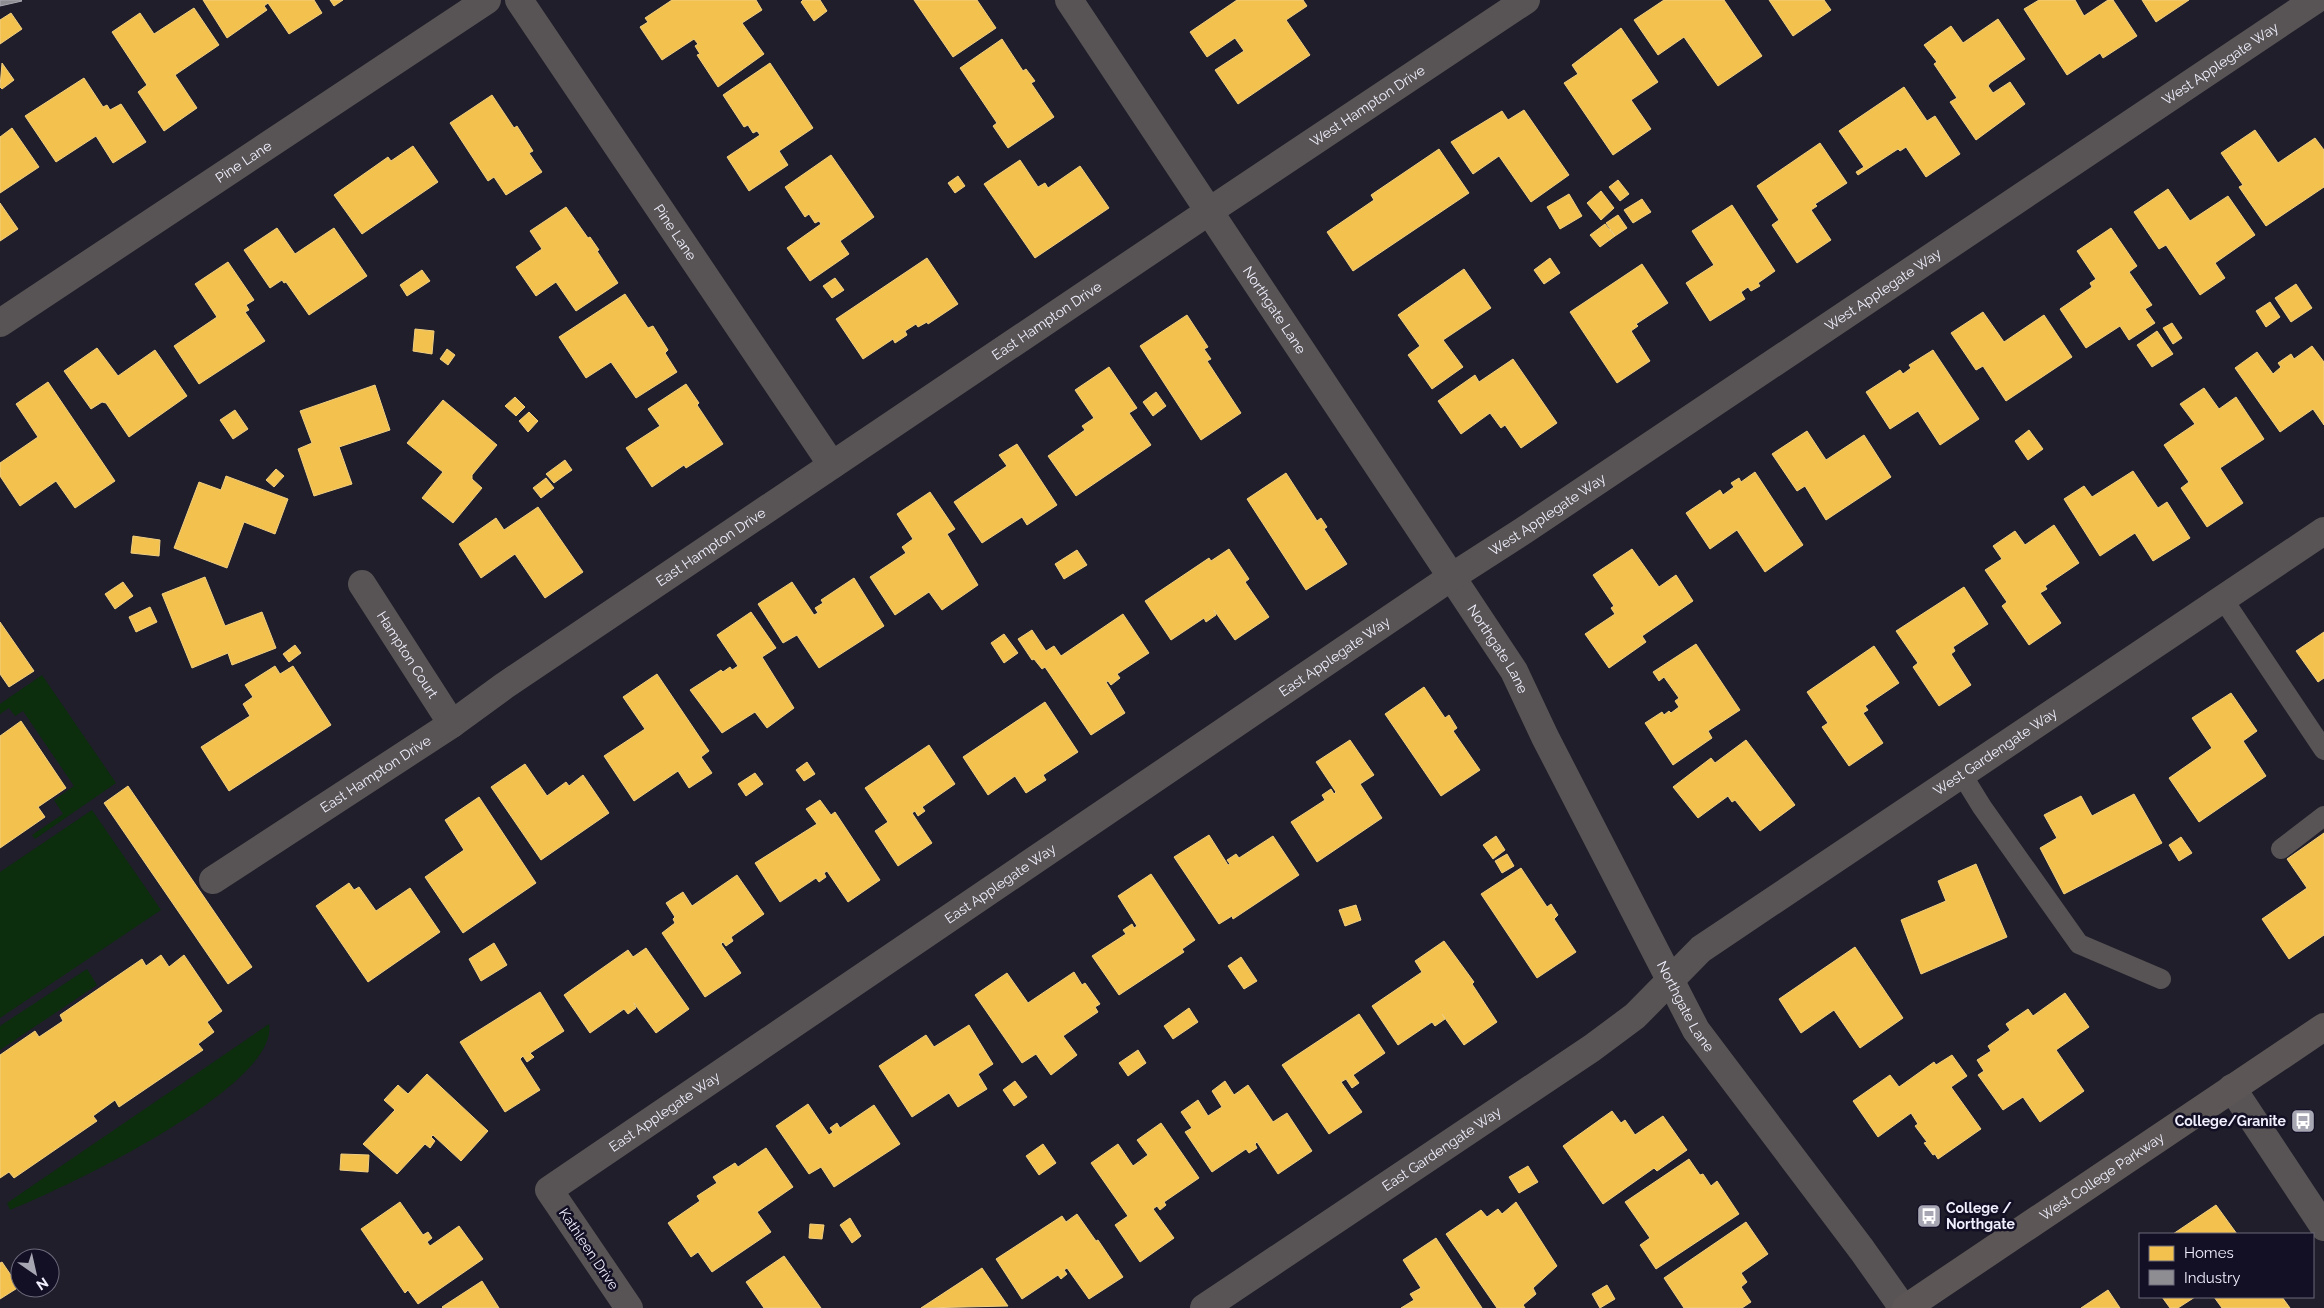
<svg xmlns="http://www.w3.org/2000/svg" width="2324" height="1308" viewBox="0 0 2324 1308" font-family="Raleway,sans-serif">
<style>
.green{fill:#0c2e0d}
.homes{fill:#f2c14e;stroke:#f1cf82}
.industry{fill:#8d8d92;stroke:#abaab2}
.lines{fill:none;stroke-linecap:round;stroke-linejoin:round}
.lane{stroke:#585455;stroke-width:20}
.street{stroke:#585455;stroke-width:28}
.secondary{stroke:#5c5756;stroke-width:28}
.labels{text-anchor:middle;stroke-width:5;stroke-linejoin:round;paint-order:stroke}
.street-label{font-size:14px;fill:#f0effd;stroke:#130f25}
.poi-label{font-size:14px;font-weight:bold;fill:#f0effd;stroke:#130f25;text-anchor:end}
</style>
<rect width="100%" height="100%" fill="#201e2a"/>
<path class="green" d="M42 675 116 783 35 839 32 835 63 814 54 800 74 786 23 711 15 716 9 708 0 714V704Z
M92 810 161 910 0 1018V872Z
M87 969 97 985 0 1050V1026Z
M269 1024C280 1087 60 1190 10 1210L7 1203Z"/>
<path class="homes" d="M203 0H314L322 13 289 34 268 3 264 6 267 10 227 38Z
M330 0H343L334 6Z
M672 0H756L762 10 742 23 764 54 718 87 697 55 700 54 695 46 698 44 694 39 662 60 640 27 648 22 645 18Z
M803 0H820L827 11 814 21 801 2Z
M914 0H977L996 28 953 57Z
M1237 0H1303L1307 6 1286 20 1310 55 1238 104 1215 70 1244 51 1235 38 1207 57 1190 32Z
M1664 0H1724L1762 56 1718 86 1684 37 1658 55 1634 20Z
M1769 0H1824L1831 10 1793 36Z
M2039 0H2075L2084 16 2108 0H2113L2137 36 2103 58 2100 53 2067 75 2024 9Z
M2142 0H2189L2156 22Z
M194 8 219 45 175 75 197 108 164 131 138 92 147 85 112 32 140 13 154 34Z
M11 13 22 29 0 44V20Z
M1998 19 2025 59 1990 83 1988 86 1993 93 2010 82 2025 104 1976 140 1950 102 1957 98 1934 64 1937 62 1924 45 1951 26 1963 43Z
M1621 28 1658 82 1631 100 1651 129 1613 155 1564 83 1578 74 1572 65Z
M1002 39 1023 71 1026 69 1035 81 1031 83 1054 117 1008 148 993 126 997 123 960 68Z
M2 63 14 80 2 89 0 87Z
M770 63 813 128 779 151 788 165 749 191 727 157 760 135 757 131 753 133 748 125 744 127 723 95Z
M84 78 103 107 107 105 110 110 121 104 146 142 113 163 96 136 56 162 25 116Z
M1904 87 1927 121 1935 116 1960 154 1926 177 1906 147 1900 151 1898 149 1858 175 1856 172 1864 167 1839 131Z
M492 95 514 128 517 126 533 151 529 153 542 172 506 195 494 177 488 181 450 123Z
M1524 110 1569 175 1531 202 1499 156 1473 174 1451 142 1502 111 1508 120Z
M12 128 39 167 0 193V137Z
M2255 130 2278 163 2315 138 2324 150V187L2266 226 2239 187 2243 185 2221 153Z
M1820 143 1847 183 1815 204 1817 206 1811 210 1831 240 1797 263 1772 225 1779 220 1757 186Z
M413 146 438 182 362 234 334 195 388 157 391 161Z
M1439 149 1469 193 1353 271 1327 232 1374 200 1371 195Z
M831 155 874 217 840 241 849 254 810 281 787 248 821 224 819 221 815 223 809 214 805 217 785 187Z
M1020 160 1038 187 1045 183 1048 188 1080 166 1109 208 1035 258 984 184Z
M958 176 965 186 955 193 948 183Z
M1618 180 1629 194 1620 201 1609 187Z
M2168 189 2190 221 2228 196 2255 235 2215 263 2225 278 2200 295 2166 245 2159 249 2134 212Z
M1601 191 1614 208 1601 220 1587 203Z
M1569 194 1582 216 1560 229 1547 207Z
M1642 199 1651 212 1633 223 1624 210Z
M0 203 18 229 0 241Z
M1732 205 1775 271 1758 283 1760 286 1751 291 1748 287 1741 292 1745 299 1710 321 1686 283 1714 265 1692 231Z
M566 207 588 238 590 237 599 250 597 251 618 283 576 311 556 282 536 296 516 267 542 249 530 231Z
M1618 215 1627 228 1615 236 1606 223Z
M1605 224 1615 236 1600 247 1590 235Z
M277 228 295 254 334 228 367 276 309 315 286 282 284 283 282 280 270 288 244 250Z
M2111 228 2137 266 2129 272 2152 305 2145 309 2155 323 2129 340 2120 326 2086 348 2060 309 2092 287 2090 283 2096 279 2077 251Z
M927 258 958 304 928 324 927 322 918 327 916 324 905 331 907 335 895 343 893 339 863 359 836 319Z
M1550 258 1560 273 1544 284 1534 270Z
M228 262 254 300 246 305 249 310 245 312 265 341 199 384 174 346 217 317 195 284Z
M1642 264 1668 303 1636 324 1638 326 1631 331 1650 361 1617 383 1570 312Z
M1464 269 1491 308 1443 340 1463 367 1432 389 1408 355 1420 346 1398 315Z
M422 270 430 281 407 296 400 285Z
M835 278 844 290 832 298 823 286Z
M2296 284 2312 308 2291 322 2275 298Z
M625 294 648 328 653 326 668 350 665 353 677 372 636 398 611 362 586 378 559 337Z
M2270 302 2280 317 2266 327 2256 311Z
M1983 312 2004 342 2044 315 2072 357 2006 401 1983 366 1976 370 1951 333Z
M1187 315 1208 347 1204 349 1211 359 1207 361 1241 413 1201 440 1140 346Z
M2172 323 2182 338 2173 344 2163 328Z
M415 329 434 331 432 354 413 351Z
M2157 331 2173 354 2152 367 2137 345Z
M2312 346 2324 362V425L2313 409 2280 432 2235 368 2257 352 2273 374 2281 367 2278 363 2291 354 2294 359Z
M97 348 118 376 155 350 187 396 129 437 106 403 102 402 91 409 64 371Z
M447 349 455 355 448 365 440 359Z
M1933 350 1979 419 1940 445 1918 411 1890 429 1866 392 1900 370 1903 374 1911 368 1909 365Z
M1513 359 1557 423 1521 448 1505 425 1501 428 1490 413 1461 434 1438 401 1475 375 1479 382Z
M1109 367 1137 408 1129 413 1151 445 1076 496 1048 456 1085 430 1082 426 1094 418 1075 390Z
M48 382 115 481 75 508 56 481 20 506 0 476V463L38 437 16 404Z
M686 384 699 403 697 405 723 444 686 468 684 465 652 487 626 448 660 426 648 409Z
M375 385 390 430 339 447 352 484 314 496 298 449 312 443 300 411Z
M2204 388 2219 409 2236 397 2264 439 2220 468 2243 503 2207 527 2181 488 2189 482 2164 445 2195 424 2180 404Z
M1156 392 1166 406 1153 416 1143 402Z
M515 397 525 407 516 416 505 406Z
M443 400 497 445 472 475V479L482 488 453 523 422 498 443 472 407 443Z
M235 410 248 429 233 439 220 420Z
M529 412 538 421 528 432 519 421Z
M2029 430 2043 449 2028 460 2015 441Z
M1807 431 1826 460 1864 435 1891 477 1826 520 1805 486 1797 491 1772 454Z
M1017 444 1057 505 1027 525 1022 517 982 543 954 502 1007 466 999 455Z
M565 460 572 470 554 483 546 474Z
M276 469 284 476 274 487 266 480Z
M2133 471 2158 508 2167 502 2190 538 2153 561 2135 533 2100 556 2064 499 2084 486 2092 497Z
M1755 472 1803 545 1765 572 1737 530 1710 549 1686 513 1720 490 1723 495 1734 487 1731 483 1739 478 1741 482Z
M1286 473 1317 521 1321 518 1327 527 1324 529 1347 564 1306 590 1247 499Z
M226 476 288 499 275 534 244 522 227 568 174 548 199 482 221 490Z
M546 478 554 488 541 498 533 488Z
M930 492 955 529 947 534 978 585 942 610 929 592 895 615 870 577 906 553 902 547 913 539 897 514Z
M538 507 583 572 545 598 515 554 481 578 459 544 496 518 504 530Z
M2054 525 2079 563 2045 586 2047 589 2040 593 2061 623 2029 645 2002 606 2007 602 1985 570 2002 559 1993 546 2015 531 2025 545Z
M133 536 160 540 159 556 131 553Z
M1229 549 1249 579 1245 582 1269 617 1235 640 1214 610 1216 615 1206 622 1204 618 1171 640 1145 601 1209 558 1211 561Z
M1632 549 1659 587 1676 575 1693 601 1642 636 1646 642 1609 668 1585 634 1615 614 1611 608 1614 606 1593 575Z
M1077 550 1087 565 1064 579 1055 564Z
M205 577 225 626 262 612 276 648 232 665 228 653 192 668 162 594Z
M854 578 884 626 819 668 797 635 783 643 758 604 792 582 814 615 818 613 815 608 823 603 821 600Z
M123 582 133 596 115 609 105 594Z
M1964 587 1988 624 1953 647 1955 651 1951 654 1971 685 1939 706 1913 667 1918 663 1896 631Z
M150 607 157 622 136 632 129 617Z
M751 612 776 648 762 657 794 708 767 728 755 712 722 733 690 690 721 670 723 672 730 667 732 670 738 666 717 635Z
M1123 614 1149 653 1117 674 1120 678 1111 685 1108 681 1106 682 1125 713 1091 735 1045 667 1042 669 1034 659 1032 660 1018 639 1032 630 1046 651 1054 646 1061 656Z
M0 622 34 671 9 687 0 674Z
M2324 632V678L2318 682 2296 651Z
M1004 634 1018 653 1004 663 991 643Z
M1696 644 1740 710 1708 731 1712 738 1673 765 1645 723 1662 712 1664 715 1669 711 1671 713 1679 707 1675 701 1679 698 1664 677 1659 681 1653 672Z
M295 645 301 653 289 662 283 654Z
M1874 646 1899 683 1865 706 1868 710 1863 713 1883 743 1849 766 1822 727 1828 723 1807 692Z
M275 666 280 674 293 666 331 725 229 791 201 747 250 716 243 704 253 697 245 685Z
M657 674 709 751 701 757 712 773 689 788 678 771 634 801 604 756 645 729 623 697Z
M1424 687 1445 718 1449 715 1457 728 1453 731 1480 770 1441 796 1385 714Z
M2231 693 2257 731 2243 741 2266 776 2199 822 2169 778 2212 748 2192 718Z
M1045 702 1078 752 1043 775 1046 780 1026 793 1015 776 988 795 963 757Z
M21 721 66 788 38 807 45 817 0 848V736Z
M1350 740 1374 775 1360 784 1382 818 1317 862 1291 822 1325 800 1322 795 1331 789 1334 794 1336 792 1316 762Z
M1746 740 1795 805 1760 831 1735 800 1732 802 1728 796 1698 818 1673 787 1711 758 1715 763Z
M929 745 955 784 922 807 925 811 918 816 915 811 912 813 932 843 898 866 875 831 888 822 865 788Z
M807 762 815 774 804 781 796 770Z
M525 764 547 796 566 782 569 786 583 775 609 813 541 860 491 787Z
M755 773 763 784 746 796 738 784Z
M128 786 252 967 228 984 104 803Z
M2134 794 2162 843 2064 894 2040 848 2057 838 2044 815 2081 796 2092 816Z
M479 797 536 883 463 933 425 877 464 850 445 820Z
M820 800 831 815 835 812 880 880 848 902 827 871 824 873 826 877 819 882 816 878 780 902 755 863 817 824 806 809Z
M2324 833V935L2289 959 2262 919 2307 888 2287 859Z
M1209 835 1228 865 1230 864 1227 860 1236 854 1239 858 1273 836 1299 875 1233 919 1232 916 1219 924 1174 857Z
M1496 836 1505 850 1493 859 1483 845Z
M2181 837 2192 853 2179 861 2169 845Z
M1507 854 1514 866 1502 873 1495 861Z
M1976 864 2007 937 1921 974 1901 920 1946 901 1938 881Z
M1521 868 1547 907 1551 904 1558 915 1554 919 1576 952 1537 978 1481 894Z
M1151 874 1195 940 1182 949 1184 952 1119 995 1092 956 1126 934 1123 930 1132 924 1134 928 1137 926 1118 896Z
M737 875 764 914 731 937 733 941 726 946 723 942 721 944 741 973 705 997 662 933 675 923 673 919 675 917 666 903 683 892 692 906Z
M349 883 354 890 359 887 376 911 410 888 440 932 368 982 316 906Z
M1356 905 1361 920 1345 926 1339 910Z
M1444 941 1474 982 1472 984 1497 1022 1464 1045 1442 1014 1445 1019 1435 1026 1432 1022 1398 1045 1372 1006 1422 972 1415 961Z
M494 943 507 965 481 981 469 959Z
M1855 947 1903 1018 1860 1048 1834 1010 1801 1033 1779 999Z
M646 948 689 1009 656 1033 634 1003 636 1008 628 1014 624 1009 590 1033 564 995 628 950 633 957Z
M161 955 169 967 184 955 222 1011 207 1022 214 1032 198 1044 203 1050 119 1107 115 1100 93 1116 97 1121 14 1178 9 1172 0 1178V1055L35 1031 39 1037 63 1021 60 1015 142 959 146 966Z
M1241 957 1257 981 1244 989 1228 966Z
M1074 972 1082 985 1085 983 1100 1004 1095 1007 1098 1012 1063 1036 1077 1055 1051 1075 1036 1054 1022 1063 975 995 1007 973 1028 1003Z
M540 992 564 1031 530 1053 534 1057 527 1062 523 1056 520 1059 540 1090 505 1112 460 1042Z
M2065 993 2089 1027 2056 1050 2084 1091 2040 1122 2023 1097 2003 1110 1978 1075 1984 1071 1977 1060 1991 1051 1988 1046 2010 1030 2006 1024 2028 1009 2033 1016Z
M1189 1008 1198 1022 1173 1039 1164 1026Z
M1359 1014 1385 1053 1353 1075 1359 1083 1352 1088 1346 1079 1341 1082 1362 1112 1329 1134 1282 1065Z
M969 1025 993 1064 978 1074 987 1089 958 1107 949 1093 912 1117 879 1066 926 1035 934 1047Z
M1138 1050 1146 1063 1128 1076 1119 1063Z
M1952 1055 1967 1076 1951 1087 1981 1129 1938 1159 1935 1154 1933 1155 1924 1143 1927 1142 1915 1126 1918 1124 1911 1113 1878 1137 1853 1101 1890 1075 1899 1087 1934 1062 1936 1065Z
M427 1074 488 1131 461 1161 433 1135 431 1137 435 1141 430 1148 425 1144 397 1174 363 1144 395 1110 384 1100 398 1085 408 1094Z
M1015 1081 1027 1097 1014 1106 1003 1090Z
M1225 1081 1234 1095 1248 1085 1273 1122 1287 1113 1312 1151 1278 1174 1257 1142 1255 1144 1257 1148 1249 1153 1246 1149 1212 1172 1185 1132 1192 1128 1181 1112 1198 1100 1208 1116 1222 1107 1212 1091Z
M808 1104 829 1135 833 1132 830 1128 837 1123 840 1128 874 1105 900 1144 834 1187 821 1167 809 1174 776 1126Z
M1612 1111 1621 1123 1625 1120 1635 1135 1663 1116 1687 1150 1657 1171 1654 1168 1603 1204 1563 1146Z
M1161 1123 1199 1178 1164 1202 1166 1205 1160 1210 1157 1206 1153 1209 1174 1238 1140 1262 1115 1225 1128 1216 1091 1163 1118 1144 1133 1166 1148 1155 1137 1140Z
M1043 1144 1056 1163 1039 1175 1026 1156Z
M766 1148 793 1187 757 1212 771 1232 712 1272 698 1252 691 1257 668 1223 700 1201 697 1196 717 1183 713 1177 735 1163 738 1167Z
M341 1154 369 1155 368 1172 340 1170Z
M1689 1159 1700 1175 1703 1174 1711 1186 1717 1181 1739 1214 1656 1269 1640 1245 1650 1238 1625 1202Z
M1528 1166 1538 1182 1519 1193 1509 1177Z
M400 1202 423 1235 428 1232 432 1238 427 1242 430 1246 459 1226 483 1259 418 1304 408 1290 405 1293 361 1229Z
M1516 1202 1557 1266 1533 1288 1536 1294 1523 1305 1525 1308H1497L1446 1234 1481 1210 1487 1217 1498 1209 1502 1214Z
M2216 1205 2237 1234H2173Z
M1077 1214 1096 1241 1098 1240 1123 1277 1089 1299 1067 1268 1064 1270 1067 1274 1061 1279 1058 1275 1022 1299 996 1259 1062 1216 1066 1222Z
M850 1218 861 1236 852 1243 840 1225Z
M1746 1222 1768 1254 1741 1273 1747 1282 1741 1287 1751 1302 1742 1308H1684L1664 1278Z
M810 1224 824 1225 822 1239 809 1238Z
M1436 1238 1482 1308H1401L1414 1300 1410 1294 1421 1288 1403 1260Z
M784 1256 821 1308H764L746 1282Z
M2 1262 19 1287 0 1299V1263Z
M982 1268 1008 1306 921 1308Z
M482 1281 499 1308H443L442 1307Z
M1607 1285 1615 1299 1600 1308 1592 1294Z
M2108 1290 2120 1308H2081Z
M2162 1297H2195L2178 1308H2170Z
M2214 1297H2282L2290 1308H2222Z"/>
<path class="industry" d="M0 0H21L22 1 0 6Z"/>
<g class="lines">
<path class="lane" d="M2223 599 2324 750
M1961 773 1982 807 2079 944 2161 979
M2281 849 2324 816"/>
<g class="street">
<path id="s1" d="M519 0 832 465"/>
<path id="s2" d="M1069 0 1514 671 1545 737 1696 1030 1862 1250 1903 1308"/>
<path id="s3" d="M0 323 487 0"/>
<path id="s4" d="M362 584 452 724"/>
<path id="s5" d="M213 880 452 724 504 686 1208 212 1526 0"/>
<path d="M2232 1088 2324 1227"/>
<path id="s6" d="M629 1308 549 1190 1450 578 1523 531 2315 0"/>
<path id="s7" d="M1204 1308 1592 1048 1635 1016 1701 949 2324 531"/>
</g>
<path class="secondary" id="s8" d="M1906 1308 2324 1027"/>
</g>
<defs>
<symbol id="bus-square" viewBox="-11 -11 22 22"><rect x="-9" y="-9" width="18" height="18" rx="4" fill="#a7a6b3" stroke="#130f25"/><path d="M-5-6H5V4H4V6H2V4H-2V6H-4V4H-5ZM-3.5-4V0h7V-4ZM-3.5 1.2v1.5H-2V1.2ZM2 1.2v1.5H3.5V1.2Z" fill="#fff"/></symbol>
</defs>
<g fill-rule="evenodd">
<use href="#bus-square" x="2289" y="1107" width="28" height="28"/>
<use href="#bus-square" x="1915" y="1202" width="28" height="28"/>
</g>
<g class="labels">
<g class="street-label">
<text dy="5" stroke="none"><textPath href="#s6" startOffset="2158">West Applegate Way</textPath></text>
<text dy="5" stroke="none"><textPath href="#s5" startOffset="1390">West Hampton Drive</textPath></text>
<text dy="5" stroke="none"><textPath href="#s3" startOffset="292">Pine Lane</textPath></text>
<text dy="5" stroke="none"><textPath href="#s1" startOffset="280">Pine Lane</textPath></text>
<text dy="5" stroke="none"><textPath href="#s6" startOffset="1752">West Applegate Way</textPath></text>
<text dy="5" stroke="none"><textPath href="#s2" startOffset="372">Northgate Lane</textPath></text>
<text dy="5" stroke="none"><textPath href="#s5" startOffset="1004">East Hampton Drive</textPath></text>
<text dy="5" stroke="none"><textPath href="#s6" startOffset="1348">West Applegate Way</textPath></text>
<text dy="5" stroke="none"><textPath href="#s5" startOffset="599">East Hampton Drive</textPath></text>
<text dy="5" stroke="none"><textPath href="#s2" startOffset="778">Northgate Lane</textPath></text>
<text dy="5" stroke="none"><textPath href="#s4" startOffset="84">Hampton Court</textPath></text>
<text dy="5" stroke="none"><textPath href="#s6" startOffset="1092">East Applegate Way</textPath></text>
<text dy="5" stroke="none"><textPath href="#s7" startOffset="969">West Gardengate Way</textPath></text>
<text dy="5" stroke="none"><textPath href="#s5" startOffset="194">East Hampton Drive</textPath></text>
<text dy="5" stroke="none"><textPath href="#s6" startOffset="688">East Applegate Way</textPath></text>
<text dy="5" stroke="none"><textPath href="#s2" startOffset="1182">Northgate Lane</textPath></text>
<text dy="5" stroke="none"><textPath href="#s6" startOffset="282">East Applegate Way</textPath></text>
<text dy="5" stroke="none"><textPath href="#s7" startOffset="286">East Gardengate Way</textPath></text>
<text dy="5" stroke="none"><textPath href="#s8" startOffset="236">West College Parkway</textPath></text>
<text transform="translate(589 1249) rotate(56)" y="5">Kathleen Drive</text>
</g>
<g class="poi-label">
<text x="2286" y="1126">College/Granite</text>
<text x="1946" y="1213" text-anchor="start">College /<tspan x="1946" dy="16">Northgate</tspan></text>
</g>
</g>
<rect x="2139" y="1233" width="175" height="65" fill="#130f25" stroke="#6b697b"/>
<rect x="2149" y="1246" width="25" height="15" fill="#f2c14e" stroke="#6b697b"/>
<text x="2184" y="1258" font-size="15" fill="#f0effd">Homes</text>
<rect x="2149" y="1270" width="25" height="15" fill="#8d8d92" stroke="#6b697b"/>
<text x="2184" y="1283" font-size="15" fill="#f0effd">Industry</text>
<g transform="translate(35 1273) rotate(146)"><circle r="24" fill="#130f25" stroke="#6b697b"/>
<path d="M0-4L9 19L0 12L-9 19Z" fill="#a7a6b3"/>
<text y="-8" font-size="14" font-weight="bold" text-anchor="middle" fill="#f0effd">N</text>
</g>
</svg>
